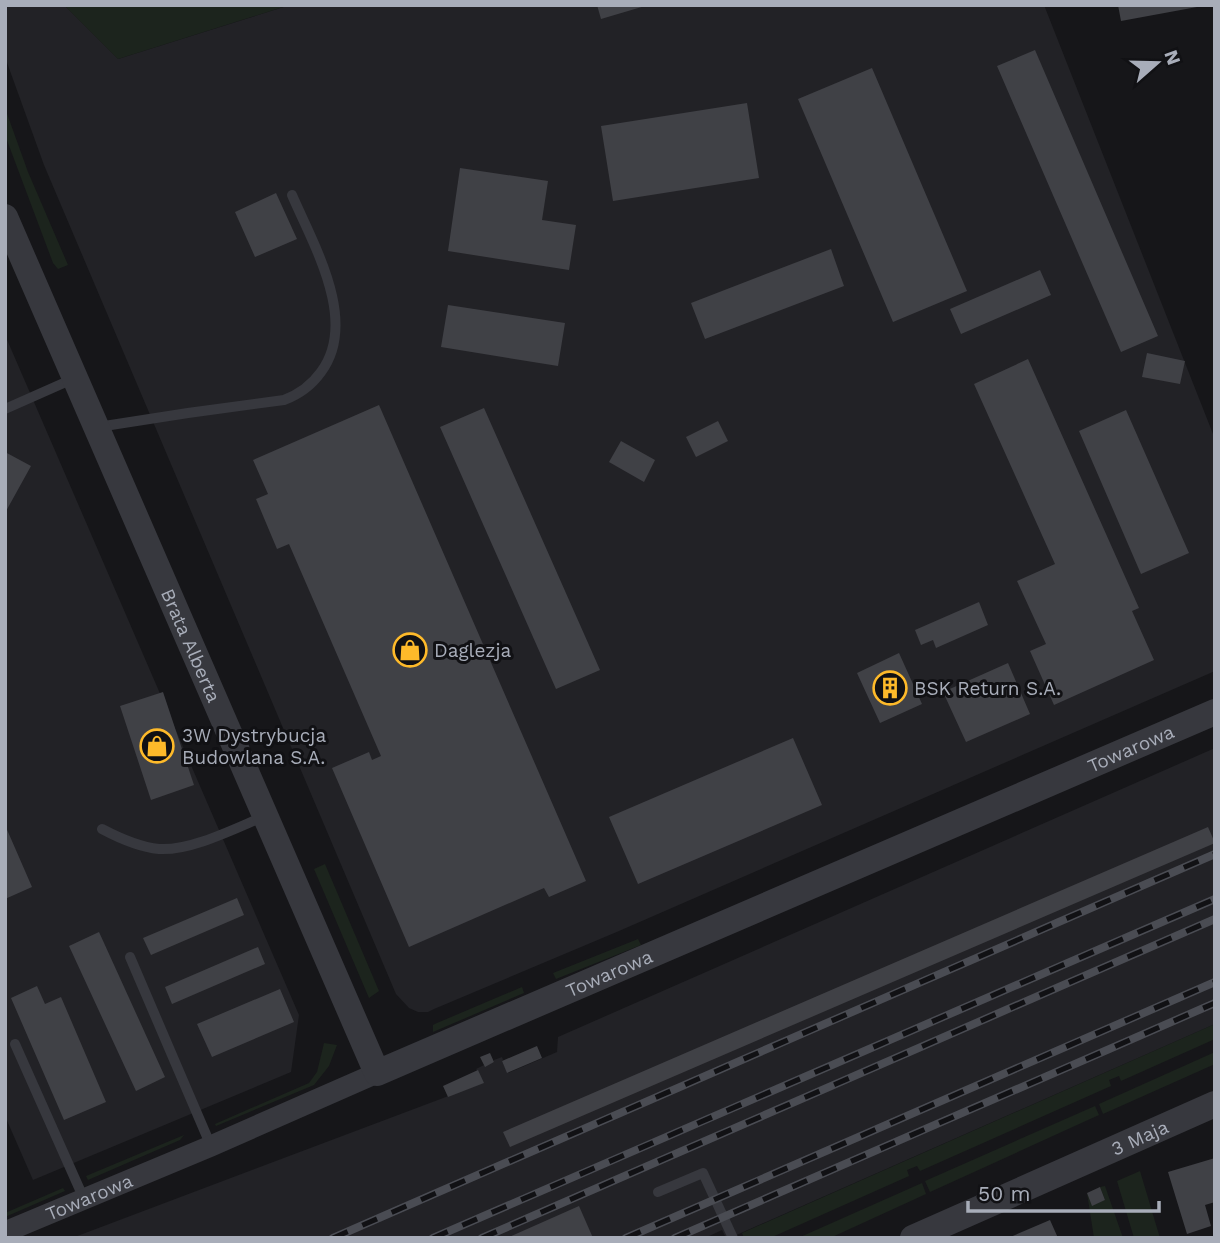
<svg xmlns="http://www.w3.org/2000/svg" width="1220" height="1243" viewBox="0 0 1220 1243" font-family="'Work Sans',sans-serif">
<style>
.built{fill:#222226}
.green{fill:#1c241d}
.building{fill:#404146}
.lines{fill:none;stroke-linecap:round;stroke-linejoin:round}
.service{stroke:#37383e;stroke-width:10}
.minor{stroke:#37383e;stroke-width:21}
.tertiary{stroke:#37383e;stroke-width:26}
.rail-casing{stroke:#4a4c53;stroke-width:8}
.rail{stroke:#111114;stroke-width:5;stroke-dasharray:16;stroke-linecap:butt}
.labels{text-anchor:middle;stroke-width:6;stroke-linejoin:round;paint-order:stroke}
.street-label{font-size:19px;fill:#a8adb9;stroke:#111114}
.poi-label{font-size:19px;fill:#a8adb9;stroke:#111114;text-anchor:start}
</style>
<rect width="100%" height="100%" fill="#161619"/>
<path class="built" d="M5 5H64L118 59 290 5H1044L1215 439V671L619 931 434 1009 428 1012H418L409 1008 396 994 44 165 5 57Z
M5 335 299 1015 291 1072 33 1180 5 1116Z
M1215 748V1024L741 1233 730 1238H726L722 1230 705 1238H72L483 1083 478 1071 476 1069 484 1065 485 1066 494 1062V1060L502 1057 503 1060 502 1061 508 1073 557 1052 558 1037Z"/>
<path class="green" d="M64 5H282L283 7 118 59Z
M5 108 28 172 68 265 58 269 53 263 5 135Z
M325 864 379 991 369 998 314 869Z
M638 939 641 945 556 979 553 973Z
M522 987 524 993 433 1032V1025L437 1023Z
M1215 1024V1039L1121 1081 1119 1076 1109 1080 1111 1086 920 1171 917 1166 907 1170 909 1176 770 1238H744L742 1233Z
M324 1043 337 1045 329 1066 314 1085 216 1126 215 1124 309 1083 317 1072Z
M1215 1052V1064L1103 1114 1099 1104Z
M1095 1106 1099 1115 930 1192 925 1181Z
M184 1135 180 1140 88 1180 86 1176Z
M1140 1171 1160 1238H1134L1117 1181Z
M922 1183 926 1194 830 1238H798Z
M1105 1186 1123 1238H1094L1087 1193 1092 1205 1105 1200 1100 1187Z
M63 1188 65 1191 5 1217V1213Z"/>
<path class="building" d="M597 5H644L645 6 601 19Z
M1118 5H1197V7L1121 21Z
M1035 50 1158 336 1121 352 997 66Z
M872 68 967 291 893 322 798 99Z
M747 103 759 178 613 201 601 126Z
M460 168 548 181 542 220 576 225 569 270 448 251Z
M276 193 297 239 255 257 235 212Z
M831 249 844 286 705 339 691 303Z
M1040 270 1051 295 961 334 950 309Z
M448 305 565 323 558 366 441 347Z
M1147 353 1185 361 1180 384 1142 377Z
M1028 359 1139 608 1132 611 1154 660 1054 705 1030 651 1046 644 1017 581 1055 564 974 384Z
M379 405 586 881 549 897 544 888 409 947 332 768 369 752 372 760 381 756 289 544 277 549 256 499 268 494 253 460Z
M484 408 600 670 556 689 440 427Z
M1126 410 1189 553 1141 574 1079 431Z
M718 421 728 441 696 457 686 437Z
M621 441 655 460 644 482 609 462Z
M5 452 31 466 5 513Z
M979 602 988 625 936 648 933 640 921 645 915 630Z
M899 653 922 704 880 723 857 673Z
M1008 663 1030 714 966 742 943 692Z
M163 692 194 785 151 800 120 706Z
M793 738 822 805 638 884 609 817Z
M5 825 32 887 5 899Z
M1208 827 1215 843 510 1147 503 1132Z
M237 898 244 915 151 955 143 938Z
M99 932 165 1077 136 1091 69 946Z
M258 947 265 964 172 1004 165 987Z
M37 986 45 1004 61 997 106 1102 64 1120 11 998Z
M280 989 294 1022 212 1057 197 1024Z
M537 1046 542 1058 507 1073 502 1061Z
M490 1053 494 1062 485 1067 480 1057Z
M478 1070 484 1083 448 1097 443 1086Z
M1215 1158V1202L1205 1205 1211 1226 1187 1234 1168 1172Z
M1100 1187 1105 1200 1092 1206 1087 1193Z
M579 1206 593 1238H507Z
M1050 1220 1058 1238H1008Z"/>
<g class="lines">
<path class="service" d="M5 409 75 378
M98 427 188 413 284 400C300 394 311 386 321 372 359 321 313 244 292 195
M102 829C119 838 139 847 159 849 191 851 236 828 265 816
M130 957 211 1146
M15 1044 84 1199
M658 1192 703 1173 733 1238"/>
<path class="minor" id="s1" d="M5 1232 211 1146 377 1073"/>
<g class="tertiary">
<path id="s2" d="M5 217 377 1073 1215 712"/>
<path id="s3" d="M913 1238 1215 1104"/>
</g>
<defs>
<path id="rail" d="M333 1238 1215 854
M433 1238 1215 899
M482 1238 1215 919
M626 1238 1215 982
M675 1238 1215 1003"/>
</defs>
<use href="#rail" class="rail-casing"/>
<use href="#rail" class="rail"/>
</g>
<defs>
<symbol id="shop-ring" viewBox="-11 -11 22 22"><circle r="9.5" fill="#111114" stroke="#feba2a" stroke-width="1.5"/><path d="M-5-2.5h2.3a2.7 3.5 0 0 1 5.4 0H5L5.5 6h-11ZM-1.5-2.5h3a1.5 2.3 0 0 0-3 0Z" fill="#feba2a"/></symbol>
<symbol id="building-ring" viewBox="-11 -11 22 22"><circle r="9.5" fill="#111114" stroke="#feba2a" stroke-width="1.5"/><path d="M-4-6H4V6H1V3H-1V6H-4ZM-2.5-4.3h1.7v1.8h-1.7ZM.8-4.3h1.7v1.8H.8ZM-2.5-1h1.7V.8h-1.7ZM.8-1h1.7V.8H.8Z" fill="#feba2a"/></symbol>
</defs>
<g fill-rule="evenodd">
<use href="#shop-ring" x="391" y="631" width="38" height="38"/>
<use href="#building-ring" x="871" y="669" width="38" height="38"/>
<use href="#shop-ring" x="138" y="727" width="38" height="38"/>
</g>
<g class="labels">
<g class="street-label">
<text dy="7" stroke="none"><textPath href="#s2" startOffset="467">Brata Alberta</textPath></text>
<text dy="7" stroke="none"><textPath href="#s2" startOffset="1754">Towarowa</textPath></text>
<text dy="7" stroke="none"><textPath href="#s2" startOffset="1186">Towarowa</textPath></text>
<text dy="7" stroke="none"><textPath href="#s3" startOffset="248">3 Maja</textPath></text>
<text dy="7" stroke="none"><textPath href="#s1" startOffset="91">Towarowa</textPath></text>
</g>
<g class="poi-label">
<text x="434" y="657">Daglezja</text>
<text x="914" y="695">BSK Return S.A.</text>
<text x="182" y="742">3W Dystrybucja<tspan x="182" dy="22">Budowlana S.A.</tspan></text>
</g>
</g>
<rect width="1220" height="1243" fill="none" stroke="#a8adb9" stroke-width="14"/>
<g transform="translate(1157 63) rotate(70)" stroke="#111114" stroke-width="5" paint-order="stroke">
<path d="M0-5L12 26L0 18L-12 26Z" fill="#a8adb9"/>
<text y="-10" font-size="19" font-weight="bold" text-anchor="middle" fill="#a8adb9">N</text>
</g>
<path d="M968 1201v10h191v-10" fill="none" stroke="#a8adb9" stroke-width="3.5"/>
<text x="978" y="1201" font-size="21" fill="#a8adb9" stroke="#111114" stroke-width="5" paint-order="stroke">50 m</text>
</svg>
